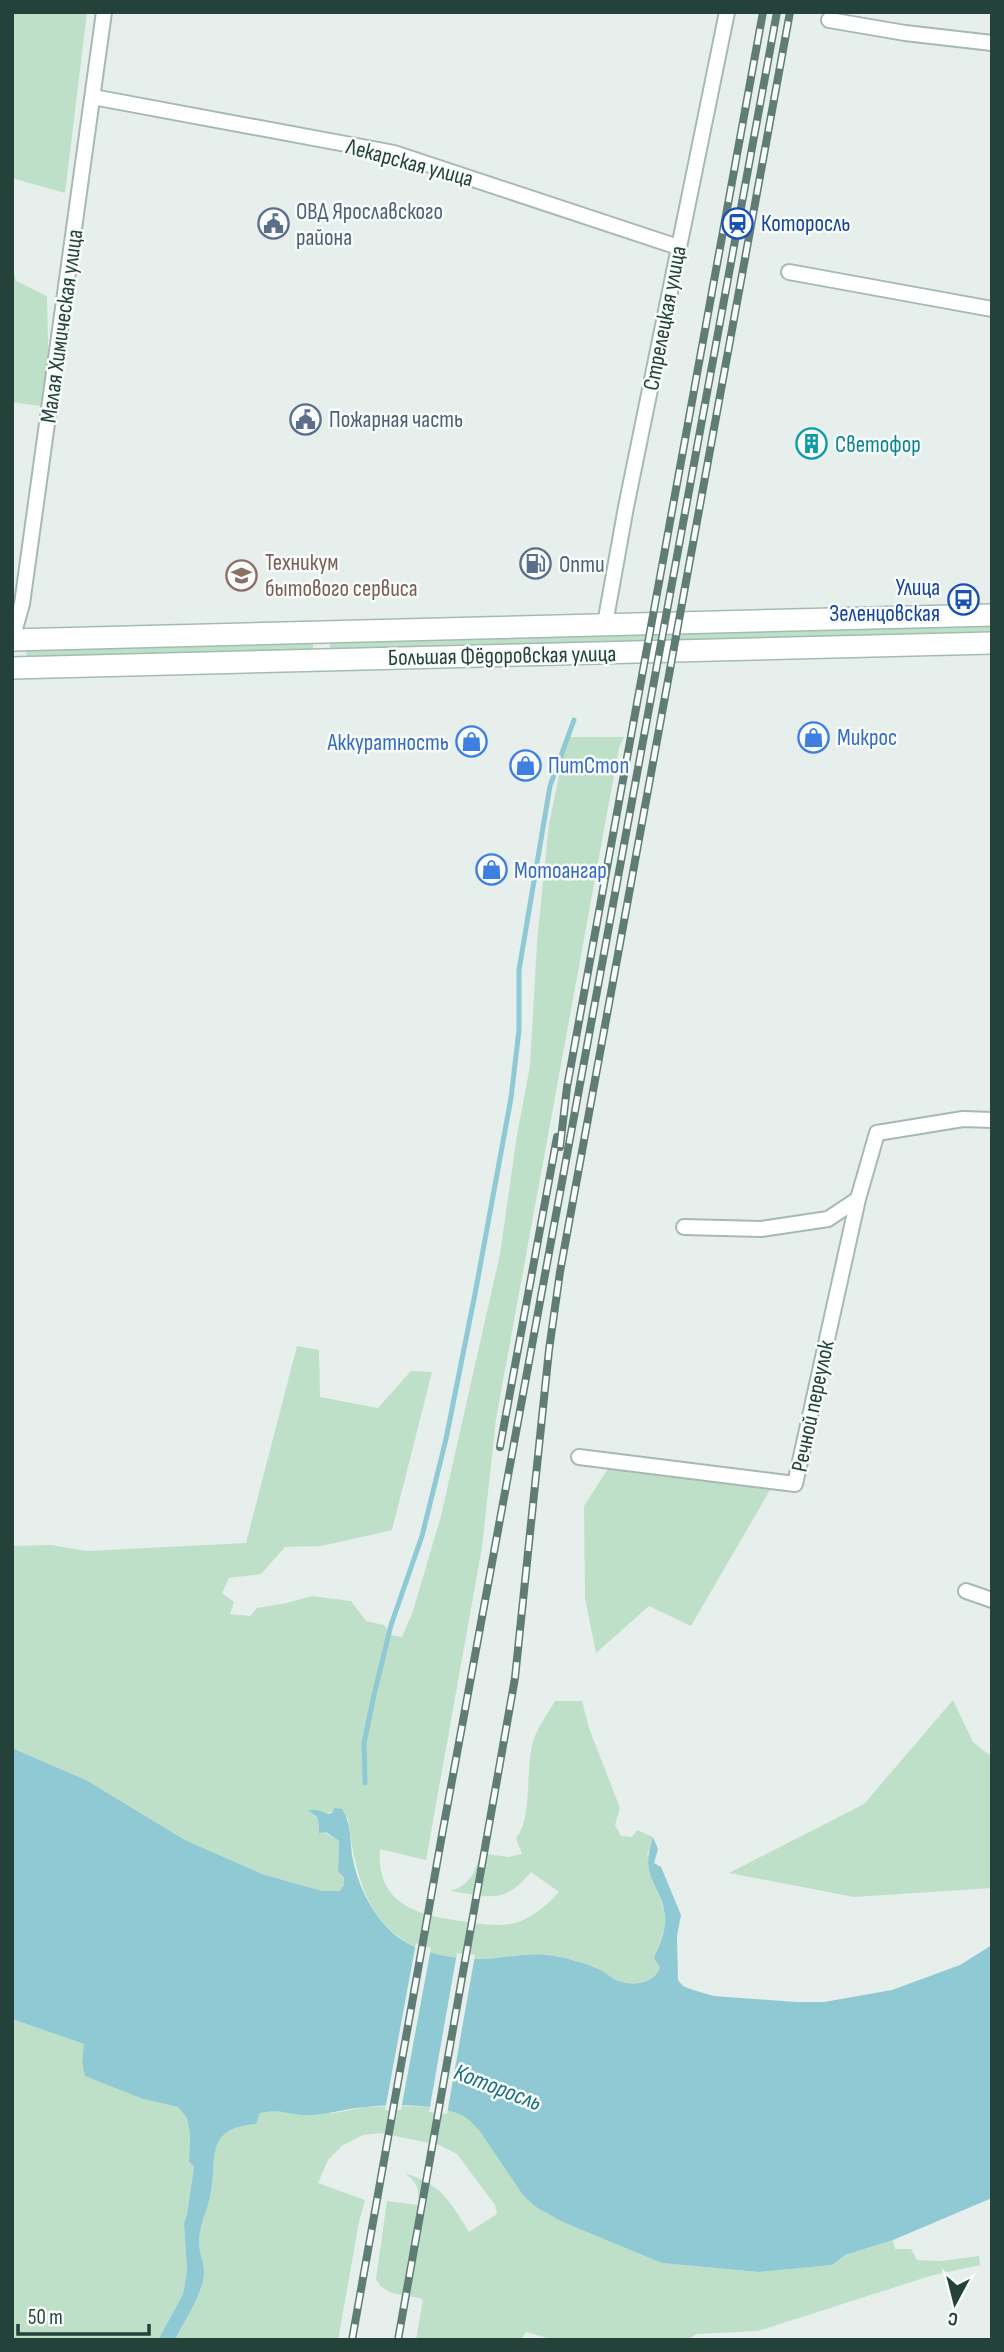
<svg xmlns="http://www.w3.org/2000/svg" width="1004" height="2352" viewBox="0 0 1004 2352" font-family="'Sofia Sans Condensed',sans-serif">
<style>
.green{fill:#bfe0c8}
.water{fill:#8ec9d4}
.pier{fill:#e6efeb}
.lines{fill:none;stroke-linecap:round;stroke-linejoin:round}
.stream{stroke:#8ec9d4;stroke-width:5}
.street-casing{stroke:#a8b8b2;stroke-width:18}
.secondary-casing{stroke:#a4bbb3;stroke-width:24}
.street{stroke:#fff;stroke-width:14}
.secondary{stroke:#fff;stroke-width:21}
.rail-casing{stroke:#5f7d75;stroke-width:8}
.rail{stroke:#f7fbf9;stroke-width:5;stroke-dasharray:16;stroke-linecap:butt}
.labels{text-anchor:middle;stroke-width:5;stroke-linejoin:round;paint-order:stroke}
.street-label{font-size:23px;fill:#24423a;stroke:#f7fbf9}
.service-label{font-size:23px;fill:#4e5e75;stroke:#f7fbf9;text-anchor:start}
.transit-label{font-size:23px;fill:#164399;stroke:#f7fbf9;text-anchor:start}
.culture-label{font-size:23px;fill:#0d838f;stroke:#f7fbf9;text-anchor:start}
.education-label{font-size:23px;fill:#785e54;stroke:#f7fbf9;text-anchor:start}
.shop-label{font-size:23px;fill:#366cbe;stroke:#f7fbf9;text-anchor:start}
.water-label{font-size:24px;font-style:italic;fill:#1c6f80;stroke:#f7fbf9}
</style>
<rect width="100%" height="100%" fill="#e6efeb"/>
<path class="green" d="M14 12H87L65 193 12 178Z
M12 266 16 281 47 296 49 390 40 406 12 402Z
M992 625V632L330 649V642Z
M313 642V650L27 657 26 650Z
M567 737H624L619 748 496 1419 482 1547 426 1860 380 1849C376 1904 417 1915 461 1921 479 1924 497 1927 515 1923 532 1918 547 1905 559 1892L531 1872C503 1906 489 1896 450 1891 470 1885 476 1872 480 1853L508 1857 522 1854 516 1838C532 1821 526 1770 532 1746 535 1730 547 1715 555 1701H582L589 1728 620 1808 615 1825 621 1836 632 1837 637 1830 653 1837 647 1855 665 1915V1927L654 1958 660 1968C652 1984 630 1987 614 1979 608 1976 602 1971 596 1968 584 1962 568 1959 555 1956 530 1950 505 1959 480 1959 383 1958 358 1904 348 1818L333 1812 313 1815 318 1818V1828L339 1841 338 1872 344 1877V1885L339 1891H322L262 1874 185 1840 86 1780 12 1748V1546L51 1545 87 1551 246 1543 297 1346 319 1350 320 1397 378 1408 411 1371 432 1372 392 1530 322 1546 285 1547 261 1574 229 1578 222 1593 234 1602 230 1614 250 1616 257 1608 287 1603 312 1596 351 1601 366 1621 384 1625 391 1635 402 1637 413 1611 441 1516 500 1254 517 1135 530 1066 537 942 549 824Z
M618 1453 770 1490 691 1626 649 1606 596 1653 585 1598 584 1506Z
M953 1700 973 1742 992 1757V1888L854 1897 729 1873 864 1804Z
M12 2019 84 2044 82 2062 86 2076 143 2099 178 2107 187 2118 190 2134 189 2162 194 2167 187 2214 184 2223 187 2271 183 2294 158 2340H12Z
M366 2107C393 2107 437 2103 462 2115 486 2128 513 2184 536 2207L663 2263 759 2272 831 2265 845 2255 893 2240 895 2249H911L917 2260 941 2261 979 2256 980 2265 930 2276 758 2331 697 2334 686 2340H555L526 2332 521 2340H416L423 2299C406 2294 384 2297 376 2279L387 2201 418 2205C420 2190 417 2182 405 2173 443 2186 449 2200 469 2232L497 2214 495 2205 457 2154 439 2145 381 2133 363 2135 343 2145 328 2160 318 2183 365 2200 359 2222 338 2340H175C185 2319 201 2298 204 2275 205 2265 199 2253 199 2243 199 2227 204 2215 209 2201 220 2162 200 2130 255 2124L260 2113 278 2109 293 2113H334Z"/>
<path class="water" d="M12 1748 86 1780 185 1840 262 1874 322 1891H339L344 1885V1877L338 1872 339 1841 326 1832 319 1833 318 1818 308 1810H317L329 1814 333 1812 334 1808 342 1809C351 1823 350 1839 352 1855 357 1884 372 1915 394 1934 418 1955 466 1962 496 1958 515 1956 536 1952 555 1956 568 1959 583 1962 596 1968 602 1970 608 1975 614 1979 630 1987 652 1985 660 1968L654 1958C659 1945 667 1930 665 1915 660 1881 639 1878 653 1837L658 1849 654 1863 661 1867 681 1915 677 1936 678 1980 683 1986 693 1990 714 1996 796 2002H824L892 1990 960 1965 992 1945V2198L893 2240 845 2255 832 2265 759 2272 662 2263 563 2222 536 2207 523 2195 479 2130C474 2125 470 2120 463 2116 442 2104 391 2104 366 2107 346 2108 328 2115 307 2115 286 2115 283 2108 260 2113L256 2124C200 2129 220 2162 209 2201 205 2215 199 2227 199 2243 199 2253 205 2265 204 2275 201 2298 185 2319 175 2340H158L183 2294 187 2271 184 2223 187 2214 194 2167 189 2162 190 2134 187 2118 178 2107 143 2099 85 2076 82 2062 84 2044 12 2019Z"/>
<path class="pier" d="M416 1943 431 1948 401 2110H385Z
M457 1953 475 1955 447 2114 429 2112Z"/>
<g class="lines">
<path class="stream" d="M365 1783 364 1743 374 1695 391 1625 422 1536 446 1439 475 1294 511 1098 519 1030V970L550 786 574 720"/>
<defs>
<path id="street" d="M829 20 905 33 992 43
M93 97 394 153 678 247
M789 272 992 309
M605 624 626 507 727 12
M12 639 22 604 104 12
M684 1227 761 1229 828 1219 858 1199 877 1133 963 1119 992 1120
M579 1457 795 1484 858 1199
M966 1591 992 1600"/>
<path id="secondary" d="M12 640 992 615
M12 668 992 643"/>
</defs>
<use href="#street" class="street-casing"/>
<use href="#secondary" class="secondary-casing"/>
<use href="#street" class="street"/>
<use href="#secondary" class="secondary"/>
<defs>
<path id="rail" d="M560 1147 567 1087 763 12
M500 1447 557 1137
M352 2340 442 1835 777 12
M398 2340 515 1678 549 1350 560 1272 790 12"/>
</defs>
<use href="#rail" class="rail-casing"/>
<use href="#rail" class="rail"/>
</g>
<defs>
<symbol id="station-ring" viewBox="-11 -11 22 22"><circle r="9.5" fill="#f7fbf9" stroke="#1a4fb4" stroke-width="1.5"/><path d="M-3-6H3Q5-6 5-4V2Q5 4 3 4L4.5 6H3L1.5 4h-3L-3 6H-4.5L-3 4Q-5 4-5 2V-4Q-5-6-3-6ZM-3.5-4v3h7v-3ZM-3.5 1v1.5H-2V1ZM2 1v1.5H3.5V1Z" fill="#1a4fb4"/></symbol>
<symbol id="civic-ring" viewBox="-11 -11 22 22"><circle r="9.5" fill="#f7fbf9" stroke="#5c6f8a" stroke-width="1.5"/><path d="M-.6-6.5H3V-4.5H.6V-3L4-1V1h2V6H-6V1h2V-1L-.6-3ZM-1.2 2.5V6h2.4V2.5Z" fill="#5c6f8a"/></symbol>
<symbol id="building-ring" viewBox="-11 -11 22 22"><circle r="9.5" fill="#f7fbf9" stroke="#0f9aa8" stroke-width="1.5"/><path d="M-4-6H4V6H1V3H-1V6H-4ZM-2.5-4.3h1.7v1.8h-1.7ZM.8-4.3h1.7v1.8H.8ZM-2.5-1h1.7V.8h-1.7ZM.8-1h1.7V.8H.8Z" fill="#0f9aa8"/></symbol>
<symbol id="fuel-ring" viewBox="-11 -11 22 22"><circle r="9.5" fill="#f7fbf9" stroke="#5c6f8a" stroke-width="1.5"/><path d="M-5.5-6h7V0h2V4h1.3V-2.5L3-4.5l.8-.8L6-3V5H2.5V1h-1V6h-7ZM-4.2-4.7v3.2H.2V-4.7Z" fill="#5c6f8a"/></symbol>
<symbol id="university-ring" viewBox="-11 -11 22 22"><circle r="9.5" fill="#f7fbf9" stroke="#8d6e63" stroke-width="1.5"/><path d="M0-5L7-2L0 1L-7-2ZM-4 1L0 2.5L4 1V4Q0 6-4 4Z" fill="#8d6e63"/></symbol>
<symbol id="bus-ring" viewBox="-11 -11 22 22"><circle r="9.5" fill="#f7fbf9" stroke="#1a4fb4" stroke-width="1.5"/><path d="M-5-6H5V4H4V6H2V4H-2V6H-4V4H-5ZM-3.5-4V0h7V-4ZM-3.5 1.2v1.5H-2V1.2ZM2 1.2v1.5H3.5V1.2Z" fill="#1a4fb4"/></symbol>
<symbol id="shop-ring" viewBox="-11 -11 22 22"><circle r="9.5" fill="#f7fbf9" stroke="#3f7fe0" stroke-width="1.5"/><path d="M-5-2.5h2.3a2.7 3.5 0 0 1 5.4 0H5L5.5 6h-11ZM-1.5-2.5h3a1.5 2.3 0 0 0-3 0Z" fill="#3f7fe0"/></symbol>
</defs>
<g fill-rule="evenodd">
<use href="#station-ring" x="720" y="206" width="35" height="35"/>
<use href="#civic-ring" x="256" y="206" width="35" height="35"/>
<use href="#civic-ring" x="288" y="402" width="35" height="35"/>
<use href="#building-ring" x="794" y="426" width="35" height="35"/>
<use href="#fuel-ring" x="518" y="546" width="35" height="35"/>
<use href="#university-ring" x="224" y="558" width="35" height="35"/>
<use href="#bus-ring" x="946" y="582" width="35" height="35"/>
<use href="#shop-ring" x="796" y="720" width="35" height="35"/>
<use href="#shop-ring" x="454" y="724" width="35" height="35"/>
<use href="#shop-ring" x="508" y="748" width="35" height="35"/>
<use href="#shop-ring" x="474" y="852" width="35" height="35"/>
</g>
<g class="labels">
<g class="street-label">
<text transform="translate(410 162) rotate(15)" y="8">Лекарская улица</text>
<text transform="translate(664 318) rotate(-79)" y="8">Стрелецкая улица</text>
<text transform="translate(61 326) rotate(-82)" y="8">Малая Химическая улица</text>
<text transform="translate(502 655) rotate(-1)" y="8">Большая Фёдоровская улица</text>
<text transform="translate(812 1406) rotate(-78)" y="8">Речной переулок</text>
</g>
<g class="service-label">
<text x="296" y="219">ОВД Ярославского<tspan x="296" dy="26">района</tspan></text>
<text x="329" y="427">Пожарная часть</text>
<text x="559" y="572">Опти</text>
</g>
<g class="transit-label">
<text x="761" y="231">Которосль</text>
<text x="940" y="595" text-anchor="end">Улица<tspan x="940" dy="26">Зеленцовская</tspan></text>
</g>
<g class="culture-label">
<text x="835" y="452">Светофор</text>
</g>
<g class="education-label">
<text x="265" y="570">Техникум<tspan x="265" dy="26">бытового сервиса</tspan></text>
</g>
<g class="shop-label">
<text x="837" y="745">Микрос</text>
<text x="449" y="750" text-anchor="end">Аккуратность</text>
<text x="548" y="773">ПитСтоп</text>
<text x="514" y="878">Мотоангар</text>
</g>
<g class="water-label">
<text transform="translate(498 2087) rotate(21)" y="8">Которосль</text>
</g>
</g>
<rect width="1004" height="2352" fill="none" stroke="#24423a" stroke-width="28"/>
<g transform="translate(955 2303) rotate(187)" stroke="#f7fbf9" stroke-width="5" paint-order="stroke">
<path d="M0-5L12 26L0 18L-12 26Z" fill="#24423a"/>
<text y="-10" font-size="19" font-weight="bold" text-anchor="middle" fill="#24423a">С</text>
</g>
<path d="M18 2324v10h131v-10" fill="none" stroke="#24423a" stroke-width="3.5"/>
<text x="28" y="2324" font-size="21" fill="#24423a" stroke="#f7fbf9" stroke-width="5" paint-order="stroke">50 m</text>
</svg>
